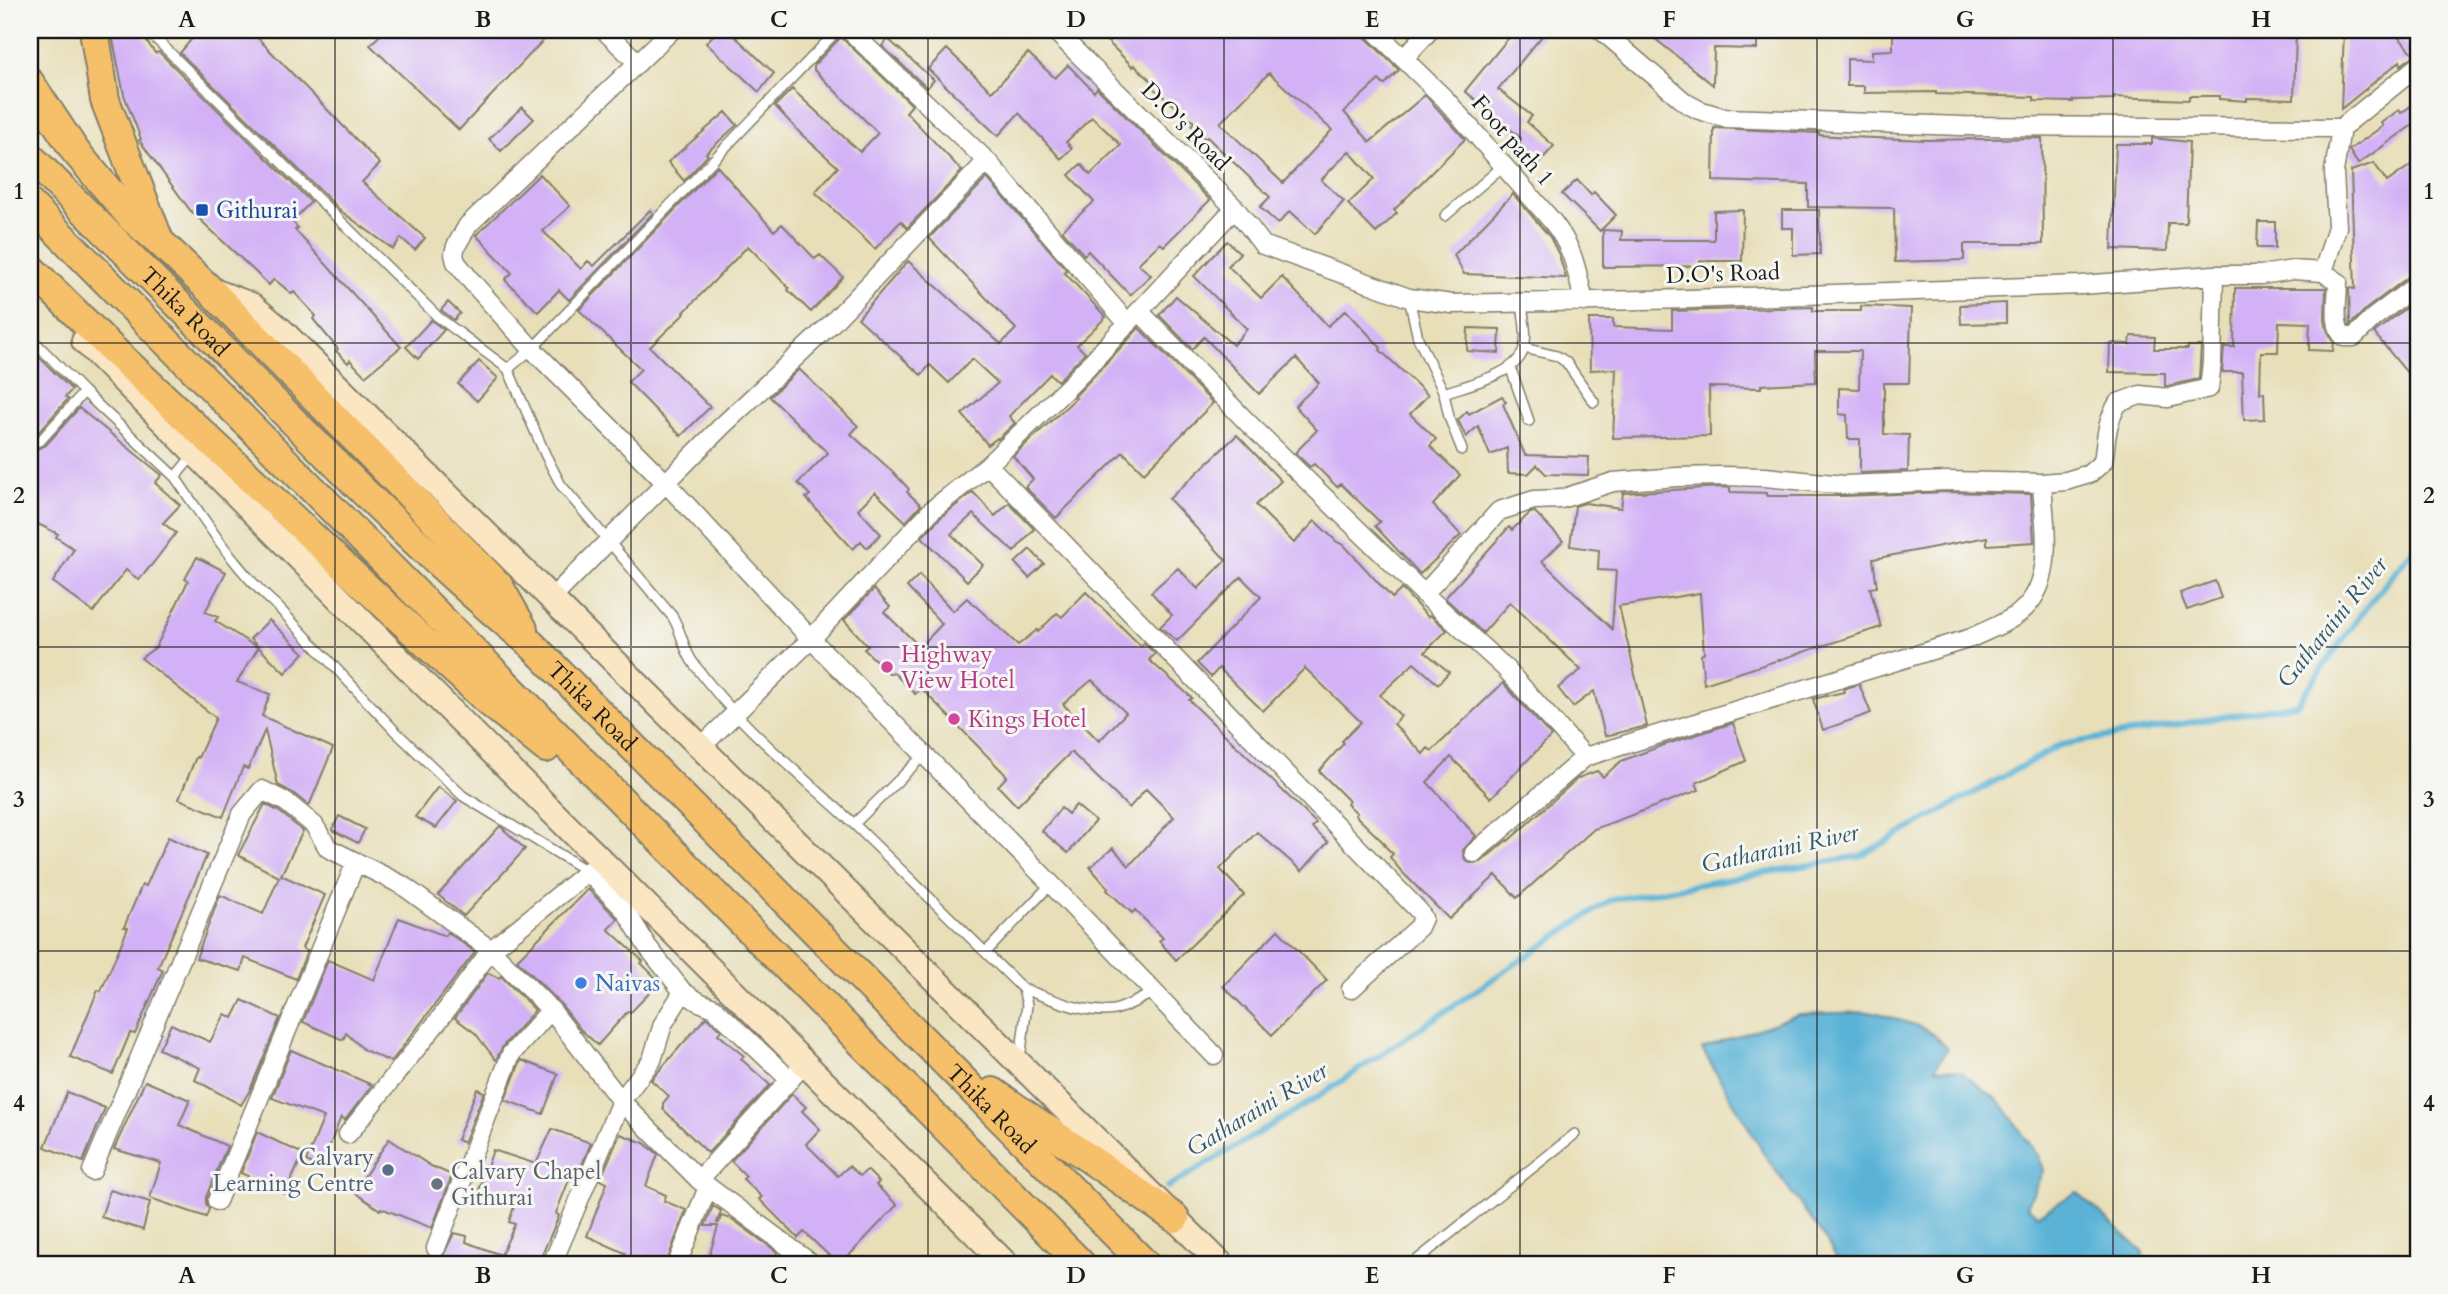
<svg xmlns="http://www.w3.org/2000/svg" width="2448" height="1294" viewBox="0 0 2448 1294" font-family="Cardo,serif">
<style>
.water{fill:#5ab3d7;stroke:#3b687a;stroke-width:2}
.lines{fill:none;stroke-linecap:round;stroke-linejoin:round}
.stream{stroke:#5ab3d7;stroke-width:6}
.building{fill:#d3b1f6;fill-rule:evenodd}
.service-casing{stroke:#827e6a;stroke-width:12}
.minor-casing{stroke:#827e6a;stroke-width:21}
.secondary-casing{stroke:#827e6a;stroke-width:28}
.trunk-casing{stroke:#827e6a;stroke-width:32}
.service{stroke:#fff;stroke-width:9}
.minor{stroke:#fff;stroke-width:18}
.secondary{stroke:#fbe6c4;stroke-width:24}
.trunk{stroke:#f6c06b;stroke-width:28}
.grid{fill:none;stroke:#1c1c1c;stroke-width:2;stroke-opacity:0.55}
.transit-dot{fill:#1a4fb4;stroke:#f6f6f2;stroke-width:2.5}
.hotel-dot{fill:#d1479c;stroke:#f6f6f2;stroke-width:2.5}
.shop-dot{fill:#3f7fe0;stroke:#f6f6f2;stroke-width:2.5}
.service-dot{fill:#5c6f8a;stroke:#f6f6f2;stroke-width:2.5}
.worship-dot{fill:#6b7280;stroke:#f6f6f2;stroke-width:2.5}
.labels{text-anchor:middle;stroke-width:6;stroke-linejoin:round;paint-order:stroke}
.street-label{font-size:23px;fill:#1c1c1c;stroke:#f6f6f2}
.transit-label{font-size:23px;fill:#164399;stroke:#f6f6f2;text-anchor:start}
.hotel-label{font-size:23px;fill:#b23c85;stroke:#f6f6f2;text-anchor:start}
.shop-label{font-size:23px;fill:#366cbe;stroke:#f6f6f2;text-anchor:start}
.service-label{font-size:23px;fill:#4e5e75;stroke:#f6f6f2;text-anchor:end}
.worship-label{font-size:23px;fill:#5b616d;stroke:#f6f6f2;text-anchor:start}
.water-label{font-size:24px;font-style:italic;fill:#355867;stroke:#f6f6f2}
.neatline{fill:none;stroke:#1c1c1c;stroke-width:2.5}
.grid-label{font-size:23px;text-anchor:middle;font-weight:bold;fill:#1c1c1c}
</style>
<rect width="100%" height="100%" fill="#f6f6f2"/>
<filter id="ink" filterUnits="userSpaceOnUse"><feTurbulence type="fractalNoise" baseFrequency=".0143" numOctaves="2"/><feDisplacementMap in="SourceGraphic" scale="14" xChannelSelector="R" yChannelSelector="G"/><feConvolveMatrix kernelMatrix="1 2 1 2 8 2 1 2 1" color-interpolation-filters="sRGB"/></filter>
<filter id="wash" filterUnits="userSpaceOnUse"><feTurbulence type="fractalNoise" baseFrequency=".00686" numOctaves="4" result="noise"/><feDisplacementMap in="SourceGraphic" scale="28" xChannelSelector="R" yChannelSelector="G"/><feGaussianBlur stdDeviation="1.57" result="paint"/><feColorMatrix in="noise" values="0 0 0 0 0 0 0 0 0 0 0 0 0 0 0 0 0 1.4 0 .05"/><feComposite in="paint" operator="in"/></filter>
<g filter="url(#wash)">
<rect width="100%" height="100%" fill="#e8dfb9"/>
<path class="water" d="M1875 1012 1926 1029 1948 1048 1935 1068 1960 1071 2001 1103 2039 1157 2043 1171 2027 1206 2037 1215 2077 1192 2142 1251 2146 1264H1840L1827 1242 1766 1157 1702 1049 1799 1014Z"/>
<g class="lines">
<path class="stream" d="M1168 1187 1315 1099 1610 900 1860 856 2060 745 2297 704 2361 614 2418 543"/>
</g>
<g id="blocks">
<path class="building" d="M111 30H139L155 53 159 52 311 202 292 221 298 228 295 230 401 347 365 376 350 360 348 363 336 351 338 349 313 319 316 316 294 292 292 294 274 279 269 285 190 210 139 140 141 139 124 95Z
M199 30H250L380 164 362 182 425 238 415 250 401 238 393 249 341 211 180 53Z
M385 30H553L459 130 370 45Z
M718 30H728L774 73 759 92 706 43Z
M1115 30H1363L1366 38 1399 70 1384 85 1379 80 1344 112 1370 142 1425 95 1465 139 1394 210 1397 213 1376 233 1348 204 1374 179 1349 151 1321 180 1344 201 1315 234 1290 211 1278 224 1260 207 1270 197 1207 137 1205 139 1191 125 1194 122 1153 88 1156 85 1134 65 1133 67 1105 39ZM1269 73 1332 130 1283 183 1220 123Z
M1515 30H1547L1498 89 1532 116 1527 122 1554 146 1538 164 1519 146 1521 138 1465 91Z
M1644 30H1757V49L1714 48 1713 85Z
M1893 30H2119V33L2193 39V30H2296L2294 99 2247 98V101L2219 99V96H2189V100L2114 97V99L2073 100V102L2034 101V97L1936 94V92L1864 93V86H1847V59L1872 60V51L1893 50Z
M2344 30H2392L2415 55 2401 65 2400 61 2341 109Z
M841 37 912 105 906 112 962 171 907 228 901 221 875 249 815 192 838 167 801 134 775 106 792 89 860 152 878 133 814 70V65Z
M888 39 934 80 927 88 882 46Z
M947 49 992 92 1028 53 1055 78 1068 65 1094 92 1097 88 1210 200 1164 246 1160 243 1138 264 1151 275 1130 295 1088 251 1084 255 1062 230 1094 202 1069 175 1081 164 1090 175 1121 145 1092 117 1066 142 1072 148 1061 159 1019 113 998 136 928 69Z
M2418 101V121L2358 164 2349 150 2383 126 2381 123 2399 110 2401 113Z
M522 107 534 119 501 151 489 139Z
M726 112 737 125 706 153 708 155 684 181 668 162Z
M1714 128 1819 133V135L1849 137 1927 140 2042 138 2043 244H1964V260L1895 262 1894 208 1808 207V184L1713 181Z
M2152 138 2189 142 2186 223H2168L2167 251 2112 249 2116 144H2152Z
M2418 160V273L2411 275 2366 309 2350 325 2349 288 2355 289 2351 171 2374 163 2387 182Z
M717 166 774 231 782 224 815 259 820 255 843 277 811 312 788 290 789 288 748 246 684 312 685 313 650 347 710 407 681 436 628 382 641 369 579 310Z
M540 174 570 206 543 231 581 269 588 261 594 266 650 210 653 213 569 300 559 290 538 312 505 280 512 273 476 235Z
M987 178 1067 270 1064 272 1106 317 1077 345 1085 353 1058 381 1050 374 1009 416 1015 423 998 439 997 438 988 445 962 414 998 383 972 359 949 383 930 365 921 375 858 318 908 261 1001 344 1016 329 929 238Z
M1577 180 1591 195 1594 192 1616 215 1600 231 1562 194Z
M1513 194 1550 237 1559 255 1566 278 1464 274 1454 255Z
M1743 210 1742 261H1700V266L1603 267V230L1622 231 1621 240H1714V211Z
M1782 210H1819L1820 254 1793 255V228H1782Z
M2258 222H2275V248H2257Z
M1227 241 1240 253 1228 266 1261 298 1282 277 1328 326 1346 310 1381 348 1380 350 1428 395 1410 414 1436 439 1430 446 1460 475 1433 505 1461 535 1420 574 1375 526 1380 522 1341 484 1337 487 1314 464 1310 467 1295 453 1317 430 1295 406 1319 383 1296 358 1259 394 1204 337 1192 349 1159 315 1176 296 1233 345 1247 329 1194 276Z
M2235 288H2326L2325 320 2327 330 2334 342 2333 351 2309 350 2310 323 2279 322 2278 352H2261L2260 393 2264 392 2265 419 2244 420 2242 372H2222L2224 347H2234Z
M2418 298V386L2374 333Z
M448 302 460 313 454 320 441 310Z
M2006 303V323L1961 324 1960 305Z
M1861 306 1911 308 1909 383H1884V434L1909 435 1908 471 1860 473V439H1848L1847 415 1839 414V388L1859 389 1860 351H1815L1816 382 1761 385V388L1709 387 1710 436 1613 438 1616 369 1590 370 1589 319H1613V327L1672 329V311L1813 307V311H1861Z
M431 320 444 330 418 359 406 347Z
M1139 328 1213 403 1144 473 1123 452 1056 518 1025 487 1033 479 1013 456 1076 398 1074 397Z
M1468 328 1500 329 1499 353 1467 351Z
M2131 336 2155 337 2154 349H2188V346H2201L2199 379 2167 386H2165V373L2109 372 2110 343 2130 344Z
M30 348 72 390 65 397 68 399 37 434 30 437Z
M479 361 498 378 477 401 458 384Z
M799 369 858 426 851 434 893 472 909 489 907 492 921 505 906 522 875 492 858 509 881 534 867 548 861 541 853 549 806 498 810 495 798 483 828 453 770 397Z
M1502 396 1506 402 1503 404 1525 455 1589 457 1588 475 1546 474 1537 465 1528 474 1508 473 1507 448 1490 455 1478 426 1466 437 1458 420 1467 411 1469 414Z
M79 408 162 475 155 483 180 505 163 523 176 533 154 562 139 580 126 570 93 612 53 582 74 549 56 537 58 534 30 520V452L46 445Z
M1237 435 1281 481 1256 505 1294 543 1315 521 1337 542 1344 545 1392 598 1402 589 1428 617 1430 615 1447 630 1425 652 1449 672 1438 684 1414 663 1380 695 1401 716 1394 724 1423 754 1428 748 1432 751 1503 683 1551 736 1491 798 1451 757 1427 782 1476 836 1463 850 1465 860 1470 863 1481 862 1507 840 1508 841 1578 778 1597 771 1603 777 1621 761 1661 746 1733 723 1746 761 1696 783 1699 790 1594 829 1517 898 1496 875 1449 919 1401 871 1390 857 1393 854 1384 845 1385 844 1355 815 1357 813 1347 804 1349 801 1319 771 1344 743 1342 741 1361 722 1305 668 1263 711 1219 668 1211 677 1197 663 1261 597 1241 577 1177 641 1160 627 1172 615 1151 592 1178 568 1198 589 1226 560 1169 499Z
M1721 487 1730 488V492L1767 493V496H1844L1948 492 2031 494 2034 542 1987 545V537L1873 559 1877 587 1870 588 1881 627 1704 684 1701 655 1704 653 1700 593 1619 606 1647 726 1605 736 1594 691 1573 707 1558 688 1581 670 1510 602 1483 633 1445 598 1509 527 1512 530 1530 513 1535 512 1563 541 1542 561 1612 629 1616 571 1598 570 1599 550 1570 546 1575 506 1585 503 1621 508 1623 493Z
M973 492 995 516 1009 503 1034 529 1014 552 973 514 951 534 983 565 967 581 922 537 940 518Z
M1030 549 1044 564 1029 578 1015 563Z
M197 557 226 572 205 612 218 617 215 621 258 648 237 682 270 694 262 716 333 748 309 806 293 793 278 785 265 730 248 769 243 767 223 817 179 799 196 757 198 758 216 718 141 658 156 647 188 581 185 579Z
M919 575 953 611 967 598 1018 645 1037 630 1038 632 1057 613 1062 617 1086 592 1141 646 1144 643 1155 654 1149 660 1192 698 1189 700 1316 823 1312 828 1328 842 1302 871 1257 832 1220 869 1244 895 1176 960 1159 941 1163 938 1135 910 1132 913 1107 890 1108 888 1090 867 1113 848 1129 866 1174 817 1146 789 1129 808 1071 752 1017 806 998 786 1007 776 921 688 915 694 893 672 890 674 864 649 868 646 844 620 874 589 890 607 884 612 920 647 942 624 907 587ZM1092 680 1126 713 1099 741 1063 704Z
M2215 581 2221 598 2187 610 2180 593Z
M269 620 304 653 285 673 250 639Z
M1859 684 1871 713 1823 730 1813 699 1844 692 1843 689Z
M438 787 457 801 436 828 415 817Z
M265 804 280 812 303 831 281 875 325 895 302 948 307 951 296 979 245 958 241 971 196 958 220 895 263 914 279 877 238 855Z
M1076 805 1095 821 1068 853 1042 831 1061 808 1068 814Z
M339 816 365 829 358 843 332 830Z
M500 826 525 849 464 916 438 895Z
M168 837 207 855 158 967 163 970 135 1034 130 1033 113 1074 70 1057 98 990 101 991 128 928 124 927 142 885 146 886Z
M588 889 618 919 608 929 643 961 641 963 660 982 630 1013 628 1011 598 1045 581 1030 559 1002 517 960Z
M399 918 445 936 447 932 475 952 391 1062 364 1050 346 1033 343 1040 303 1022 328 960 374 980Z
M1278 930 1327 980 1272 1035 1223 986Z
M488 973 499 978 501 976 535 1010 503 1046 496 1060 475 1033 455 1018Z
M242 1000 280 1018 250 1090 241 1105 195 1080 200 1068 159 1049 171 1024 210 1042 225 1014 233 1018Z
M706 1017 721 1030 718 1034 744 1056 741 1059 770 1085 708 1153 663 1109V1103L669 1096 651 1080Z
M291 1050 372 1085 345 1120 341 1117 321 1167 306 1161 324 1117 272 1098Z
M521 1060 558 1074 543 1114 505 1100Z
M145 1081 190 1100 179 1125 227 1146 206 1197V1203L209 1209 206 1217 150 1198 161 1163 114 1149Z
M477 1089 484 1092 464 1143 457 1140Z
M67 1092 105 1108 83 1162 45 1147Z
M792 1094 806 1107 802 1111 820 1129 806 1144 838 1176 849 1166 860 1176 867 1170 879 1182 876 1185 897 1205 841 1264H838L804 1232 798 1238 759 1199 762 1197 743 1179 746 1176 731 1161Z
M552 1129 591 1143 579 1172 573 1170 556 1213 559 1216 538 1264H484L462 1257 459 1264H439L454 1233 467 1236 466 1242 501 1255 515 1224 509 1222 515 1203 479 1190 493 1150 536 1164Z
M257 1132 303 1154 285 1194 241 1173Z
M620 1134 644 1143 658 1154 646 1186 666 1195 664 1201 686 1210 666 1264H620L625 1253 587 1236 607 1183 600 1180Z
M389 1139 431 1166 452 1175 432 1228 381 1208 380 1210 354 1192Z
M110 1190 150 1202 143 1230 101 1217Z
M713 1206 721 1211 717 1223H719L721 1216 732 1219 777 1252 774 1264H707L718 1226H705Z"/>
</g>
</g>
<g filter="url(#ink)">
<use href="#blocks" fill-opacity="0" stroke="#827e6a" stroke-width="2"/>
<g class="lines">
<defs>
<path id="service" d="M147 30 438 317 508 369 532 349 838 30
M1445 216 1503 166
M1409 298 1418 338 1444 393C1468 384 1518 375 1524 348 1528 334 1523 317 1522 303
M30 337 84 392 175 477
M1524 348 1557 356 1566 362 1594 402
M508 369 545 454 561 485 672 616C682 631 683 650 694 664 738 725 799 773 854 824L924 755
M1511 369 1529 421
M1444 393 1449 417 1462 450
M30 445 41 440 84 392
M194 454 175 477C207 523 235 570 278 607L396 732 463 796 587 871
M854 824 1023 989 1027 1005 1020 1059
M986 952 1051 884
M1023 989C1051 998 1084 1015 1114 1010 1127 1007 1142 998 1154 992
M1412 1264 1575 1134"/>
<path id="minor" d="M604 30 638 63
M672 30 468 225 456 246 454 254 456 262 472 282 532 349 666 483 811 639 1051 884 1214 1055
M849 30 987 161 1128 324
M1054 30 1235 208 1263 245 1409 298 1452 304 1690 299 2081 285 2214 275H2261L2293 270 2323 272 2338 282C2338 298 2332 326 2344 337H2354L2373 318 2418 284
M1374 30 1445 99 1552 221C1574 249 1576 268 1584 302
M1601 30 1686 103 1699 110 1725 118 1962 126 2341 128
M1404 58 1430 30
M2323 272 2337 227 2334 172 2341 128 2418 66
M1139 311 1248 423 1424 594 1504 667 1585 757
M988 465 1419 911 1423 918 1419 927 1351 989
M1424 594 1499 511 1534 500 1561 499 1613 482 1677 477 1721 476 1765 477 1844 485 1948 481 2042 483 2066 481 2089 474 2103 462C2107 437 2105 426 2118 403L2140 395 2168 398 2209 388 2212 362 2214 275
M552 598 721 427 832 323 987 161
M701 747 811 639 932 510 988 465 1073 382 1235 208
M1474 853 1585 757 1971 638C1985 631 2002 625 2015 616 2058 588 2044 527 2042 483
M683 992 699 1002 714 1008 790 1080
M348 1134 439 1020 491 950 595 866
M92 1171 242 814 262 790 286 802 314 825 328 848 402 885 491 950 551 1010 621 1101 699 1180 812 1264
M699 1180 805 1063
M217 1201 356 862
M436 1248 511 1054 551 1010
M552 1264 621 1101 652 1060 663 1024 683 992 647 946 626 911 587 871
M677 1264 708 1187"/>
<path id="secondary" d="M211 290 251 305 282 331 1221 1264
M84 341 415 675 1006 1264"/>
<g id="trunk">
<path d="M94 30 105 100 158 238"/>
<path d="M30 83 75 151 132 218 159 241 210 290 498 585 523 629"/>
<path id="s1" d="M30 157C99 225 168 293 236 363 331 460 426 557 531 644L1145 1264"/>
<path d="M30 204 1081 1264"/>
<path d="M30 268 110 347 447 663 488 701 546 748"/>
<path d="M993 1092 1175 1218"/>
</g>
</defs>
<use href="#service" class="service-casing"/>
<use href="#minor" class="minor-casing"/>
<use href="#secondary" class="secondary-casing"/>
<use href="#trunk" class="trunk-casing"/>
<use href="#service" class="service"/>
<use href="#minor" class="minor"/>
<use href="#secondary" class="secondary"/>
<use href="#trunk" class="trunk"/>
</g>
</g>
<path class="grid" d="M335 30V1264M631 30V1264M928 30V1264M1224 30V1264M1520 30V1264M1817 30V1264M2113 30V1264M30 343H2418M30 647H2418M30 951H2418"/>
<rect class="transit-dot" x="195" y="203" width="14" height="14" rx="3.5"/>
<g class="hotel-dot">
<circle cx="887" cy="667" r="7"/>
<circle cx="954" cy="719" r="7"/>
</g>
<circle class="shop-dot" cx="581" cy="983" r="7"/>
<circle class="service-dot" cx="388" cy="1170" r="7"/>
<circle class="worship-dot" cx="437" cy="1184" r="7"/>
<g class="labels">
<g class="street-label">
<text transform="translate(1186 126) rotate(45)" y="8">D.O's Road</text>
<text transform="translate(1513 140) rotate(49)" y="8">Foot path 1</text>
<text transform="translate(1723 273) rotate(-2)" y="8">D.O's Road</text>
<text dy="8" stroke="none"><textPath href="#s1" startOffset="219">Thika Road</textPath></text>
<text dy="8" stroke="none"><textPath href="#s1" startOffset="786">Thika Road</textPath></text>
<text dy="8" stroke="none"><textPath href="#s1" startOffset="1353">Thika Road</textPath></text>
</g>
<g class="transit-label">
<text x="216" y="218">Githurai</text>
</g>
<g class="hotel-label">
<text x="901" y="662">Highway<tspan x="901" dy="26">View Hotel</tspan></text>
<text x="968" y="727">Kings Hotel</text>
</g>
<g class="shop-label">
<text x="595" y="991">Naivas</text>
</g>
<g class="service-label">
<text x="374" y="1165">Calvary<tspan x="374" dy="26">Learning Centre</tspan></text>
</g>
<g class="worship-label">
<text x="451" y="1179">Calvary Chapel<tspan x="451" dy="26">Githurai</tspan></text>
</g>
<g class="water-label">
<text transform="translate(2332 622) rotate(-51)" y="8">Gatharaini River</text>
<text transform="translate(1780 848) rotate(-12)" y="8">Gatharaini River</text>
<text transform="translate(1257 1109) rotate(-31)" y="8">Gatharaini River</text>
</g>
</g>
<rect width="2448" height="1294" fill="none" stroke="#f6f6f2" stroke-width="77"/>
<rect x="38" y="38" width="2372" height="1218" class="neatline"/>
<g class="grid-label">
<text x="187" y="27">A</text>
<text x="483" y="27">B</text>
<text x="779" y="27">C</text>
<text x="1076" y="27">D</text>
<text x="1372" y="27">E</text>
<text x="1669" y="27">F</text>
<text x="1965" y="27">G</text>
<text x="2261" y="27">H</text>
<text x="19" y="199">1</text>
<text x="2429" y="199">1</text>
<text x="19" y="503">2</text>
<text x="2429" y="503">2</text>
<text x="19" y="807">3</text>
<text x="2429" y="807">3</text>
<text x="19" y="1111">4</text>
<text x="2429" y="1111">4</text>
<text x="187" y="1283">A</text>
<text x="483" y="1283">B</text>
<text x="779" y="1283">C</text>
<text x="1076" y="1283">D</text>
<text x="1372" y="1283">E</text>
<text x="1669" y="1283">F</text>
<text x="1965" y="1283">G</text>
<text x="2261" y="1283">H</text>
</g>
</svg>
